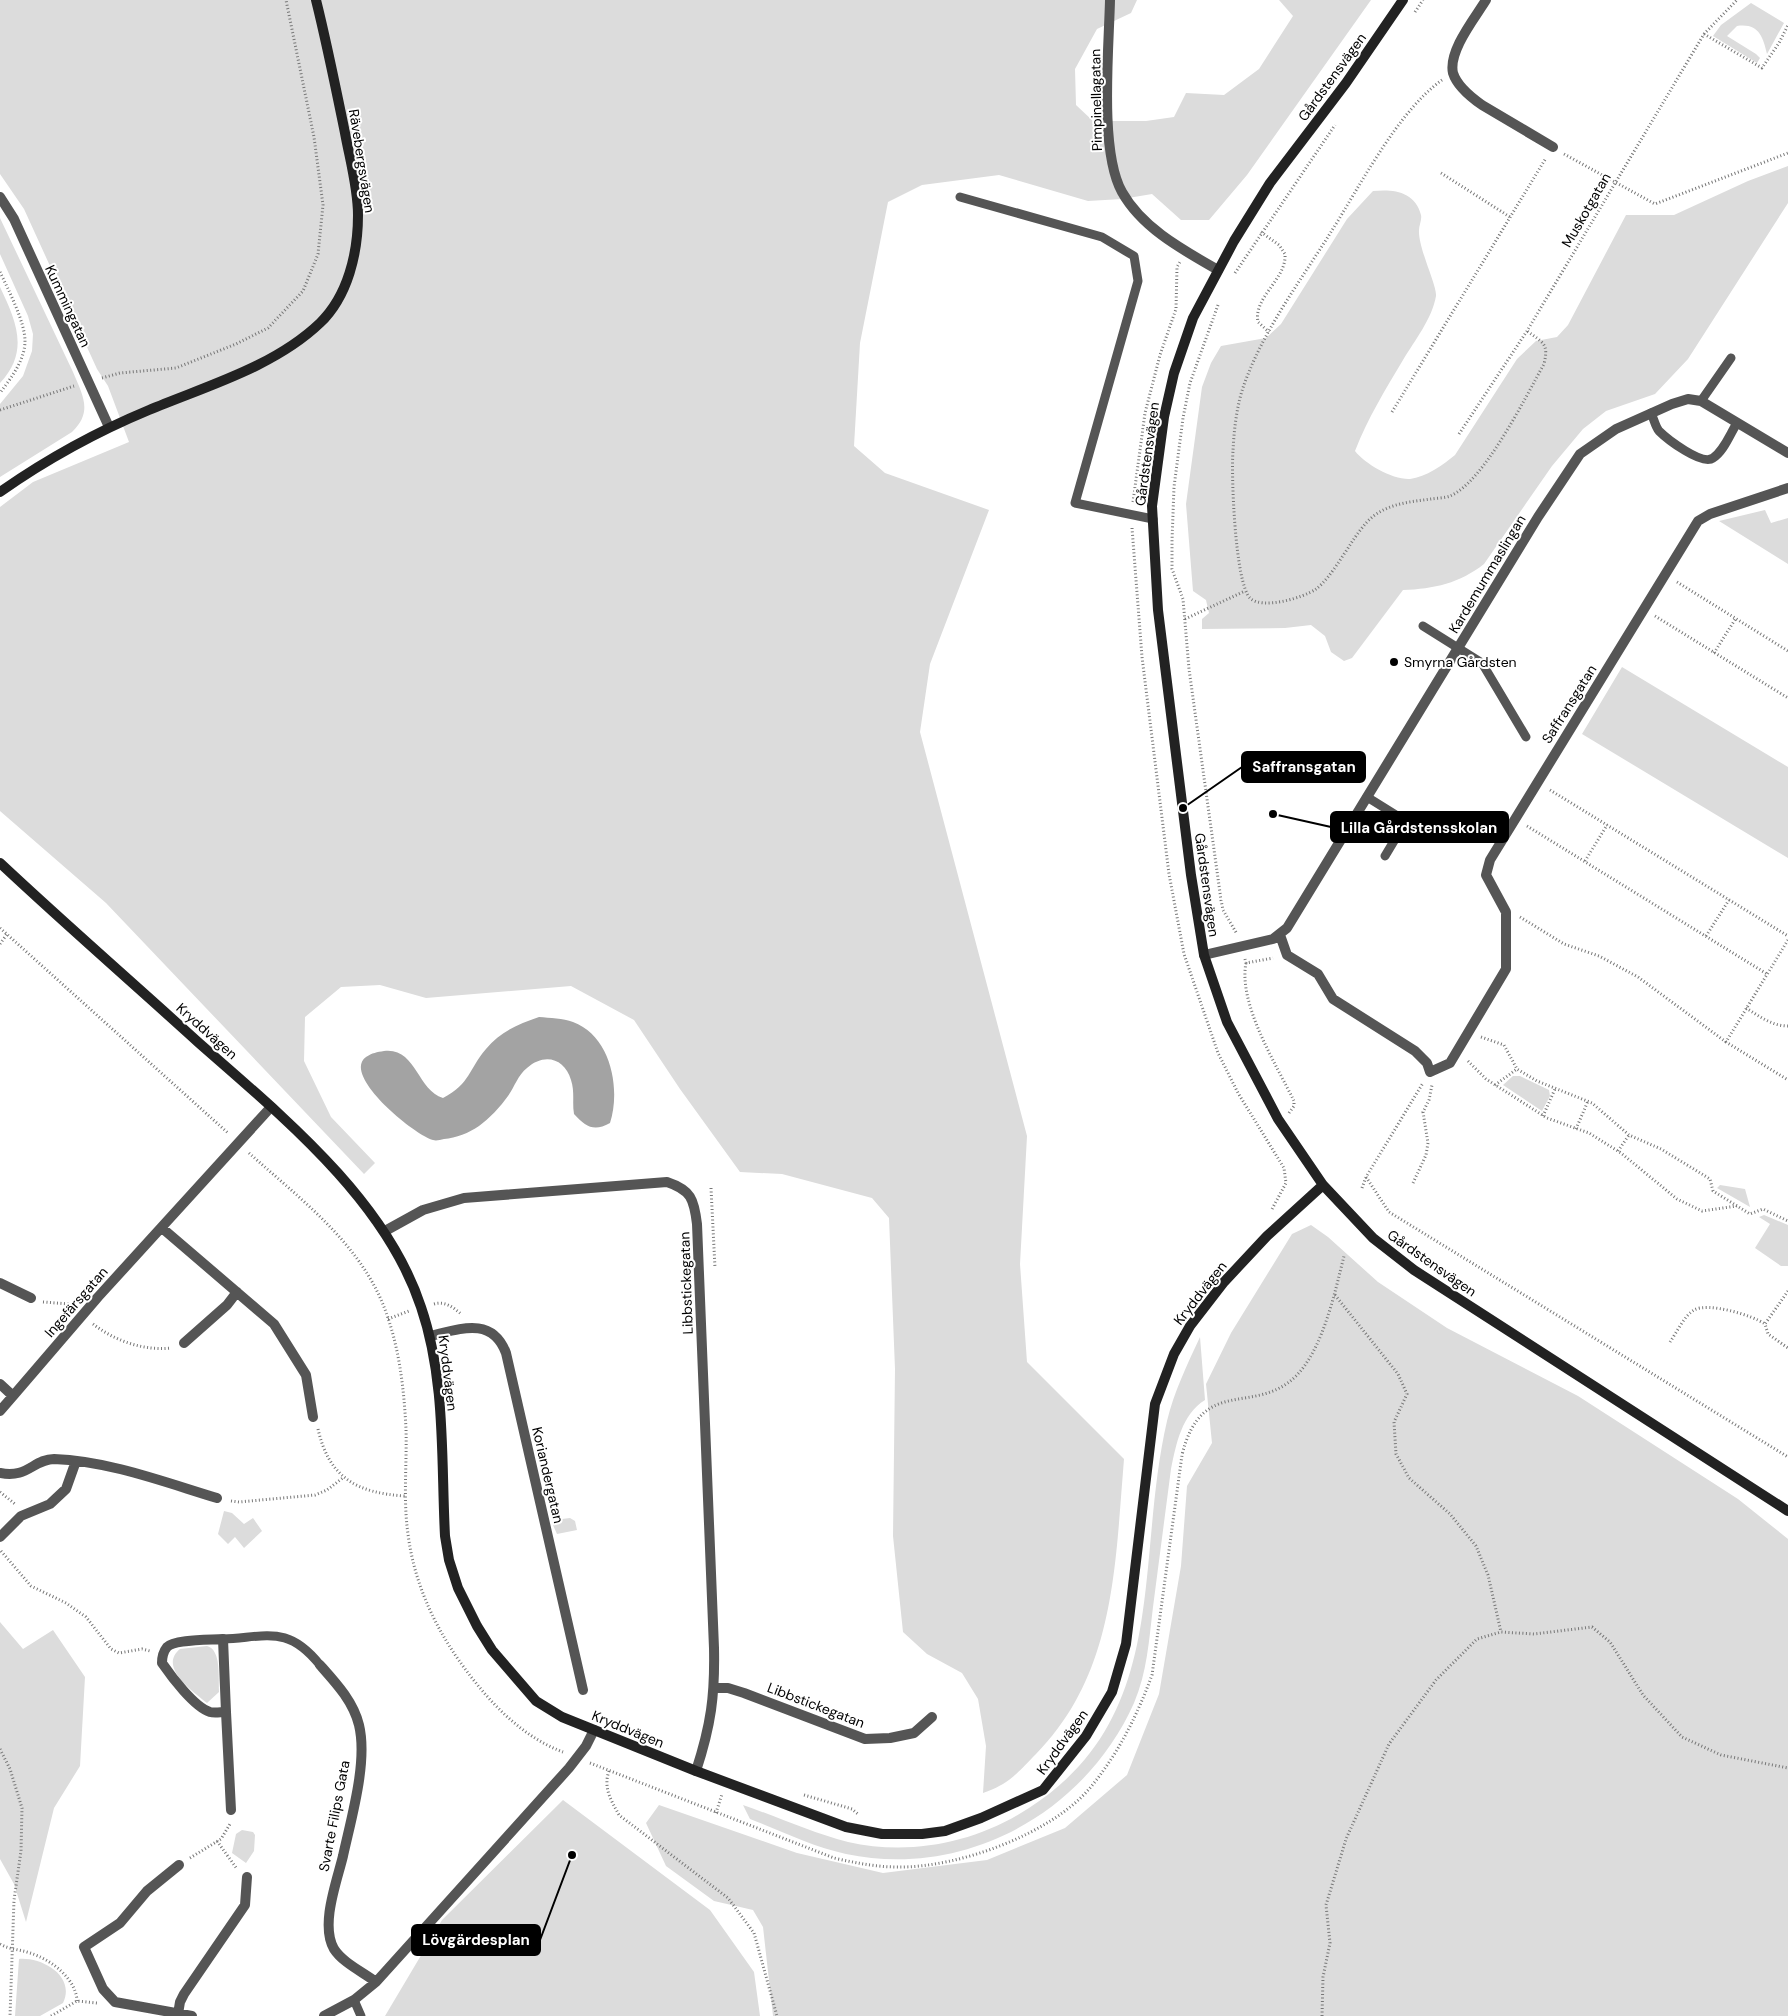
<svg xmlns="http://www.w3.org/2000/svg" width="1788" height="2016" viewBox="0 0 1788 2016" font-family="'DM Sans',sans-serif">
<style>
.green{fill:#dcdcdc}
.water{fill:#a3a3a3}
.lines{fill:none;stroke-linecap:round;stroke-linejoin:round}
.path{stroke:#777;stroke-width:3;stroke-dasharray:1 2.5;stroke-linecap:butt}
.lane{stroke:#555;stroke-width:9}
.street{stroke:#555;stroke-width:10}
.secondary{stroke:#222;stroke-width:10}
.poi-dot{fill:#000;stroke:#fff;stroke-width:2}
.labels{text-anchor:middle;dominant-baseline:central;stroke-width:4;stroke-linejoin:round;paint-order:stroke}
.street-label{font-size:14px;fill:#000;stroke:#fff}
.poi-label{font-size:14px;fill:#000;stroke:#fff;text-anchor:start}
.leader{fill:none;stroke:#000;stroke-width:2}
.callout-dot{fill:#000;stroke:#fff;stroke-width:2}
.callout{fill:#000;stroke:#000;stroke-width:2}
.callout-label{font-size:15px;text-anchor:middle;font-weight:bold;fill:#fff}
</style>
<rect width="100%" height="100%" fill="#fff"/>
<path class="green" d="M0,0H1137L1131,13L1097,29L1075,69L1076,105L1093,121H1146L1174,117L1186,93L1224,95L1259,69L1293,16L1279,0H1371L1247,175L1209,220H1181L1152,194L1122,199L1088,201L999,175L922,185L888,202L860,343L854,446L885,473L989,510L930,664L920,732L1027,1136L1020,1264L1027,1362L1124,1459C1115,1564 1116,1673 1036,1754C1016,1774 1011,1783 983,1793L986,1746L978,1699L962,1673L927,1654L903,1632L893,1536L895,1369L889,1218L872,1198L782,1174L740,1172L680,1089L634,1020L571,986L426,998L380,985L341,987L305,1017L304,1061L331,1117L375,1163L364,1174L106,903L0,811V507L33,482L129,442L108,386L97,369L24,209L0,174Z
M1751,3L1784,23L1767,54C1763,37 1759,23 1737,26L1727,36L1756,54L1760,58L1757,63L1713,36L1721,25Z
M1788,166V203L1688,359L1655,394L1606,411L1583,429L1552,466L1484,564C1460,583 1434,589 1403,590L1352,658L1344,661L1331,652L1325,636L1311,625L1285,628L1202,629V619L1209,613L1206,600L1193,591L1186,504L1202,387L1211,363L1221,346L1266,338L1281,324L1347,219L1373,191C1393,189 1415,191 1421,215C1422,220 1419,225 1419,230C1418,248 1437,285 1436,296C1432,319 1415,340 1403,360C1385,390 1368,418 1355,451C1365,464 1393,480 1410,479C1426,477 1443,465 1455,455L1517,359L1536,341L1557,337L1568,325L1626,215H1674L1748,181Z
M0,218L73,372C83,396 93,412 72,432L0,477V404L23,376L32,351L33,334L28,316L0,254Z
M0,287C16,321 30,351 0,383Z
M1765,510L1771,523L1788,518V564L1719,521Z
M1622,667L1788,767V858L1582,734Z
M1513,1076H1520L1549,1090L1550,1096L1542,1111L1503,1085Z
M1720,1185L1745,1189L1750,1207L1717,1188Z
M1764,1215L1788,1225V1266H1781L1755,1248L1770,1224L1759,1217Z
M1311,1225L1328,1237L1378,1282L1447,1328L1578,1396L1738,1499L1788,1539V2016H773L763,1927L753,1910L714,1901L666,1866L646,1823L659,1805L797,1853L883,1873L987,1860L1065,1828L1127,1775L1159,1694L1181,1566L1187,1486L1212,1443L1206,1384L1231,1333L1292,1234Z
M1200,1337L1205,1400C1182,1414 1176,1444 1171,1469C1165,1515 1159,1561 1153,1607C1149,1640 1147,1673 1134,1703C1085,1813 965,1879 846,1854C813,1847 781,1831 750,1819L743,1805C778,1817 812,1833 848,1842C910,1856 976,1843 1029,1808C1172,1716 1134,1564 1167,1421C1174,1392 1187,1365 1200,1337Z
M224,1511L232,1513L244,1524L253,1518L262,1531L244,1548L235,1537L228,1544L218,1534Z
M570,1518L575,1521L577,1530L557,1534L553,1525L554,1520Z
M0,1622L23,1649L53,1630L85,1677L80,1766L54,1808L26,1922L14,1884L0,1859Z
M207,1646C222,1650 218,1679 219,1692L207,1703C192,1691 158,1667 180,1649Z
M563,1800L710,1910L754,1972L760,2016H385L442,1920Z
M242,1830L253,1832L255,1835L254,1851L246,1863L232,1853L236,1834Z
M19,1959C42,1957 76,1976 63,2003L40,2016H15Z"/>
<path class="water" d="M539,1017C550,1018 563,1018 573,1022C611,1036 621,1089 610,1123C594,1132 586,1127 574,1114C572,1103 575,1092 571,1080C565,1059 545,1052 527,1068C518,1075 515,1086 508,1096C501,1106 489,1119 479,1126C469,1133 456,1138 444,1139C440,1140 436,1141 433,1140C414,1135 341,1075 366,1057C372,1053 377,1052 384,1051C416,1047 417,1090 443,1098C471,1083 468,1070 486,1049C500,1032 518,1024 539,1017Z"/>
<g class="lines">
<path class="path" d="M1415,12L1423,0
M1704,34L1762,68L1779,43L1788,25
M1442,80C1398,111 1360,186 1331,232C1301,280 1265,328 1245,382C1237,403 1234,429 1233,451C1231,474 1235,583 1250,598C1262,610 1303,598 1316,589C1333,577 1351,539 1367,522C1384,504 1408,502 1431,499C1437,498 1445,498 1450,496C1484,482 1525,398 1544,364C1549,343 1543,343 1527,331
M1564,154L1655,204L1788,153
M1441,173L1510,217
M1261,232L1279,245L1285,254C1287,279 1253,297 1258,322L1269,332
M0,272C8,289 25,322 25,341C25,360 11,378 0,393
M1235,273L1335,125
M1218,305L1190,383L1183,418L1174,487L1172,541V569L1183,599L1189,669L1221,900L1223,910L1237,934
M102,378L120,373L176,368L236,344L268,328L303,291L318,254L323,205L314,137L286,0
M0,410L74,386
M1392,412L1546,158
M1459,434L1527,331L1704,34L1737,0
M1133,502L1145,413L1160,355L1176,309L1177,267L1180,262
M1132,528L1142,657L1169,874L1184,954L1218,1053L1238,1093L1284,1168L1286,1183L1271,1211
M1677,582L1788,651
M1655,616L1788,698
M1185,619L1245,591
M1714,653L1736,618
M1550,790L1788,936
M1527,826L1767,974
M1585,861L1607,825
M1520,917L1564,944L1599,956L1638,977L1726,1042
M0,928L228,1133
M1706,936L1729,900
M1788,940L1726,1042L1788,1080
M0,944L7,934
M1245,959L1246,963L1273,958
M1246,963C1238,1004 1276,1064 1294,1101V1106L1289,1113
M1746,1008C1759,1016 1772,1026 1788,1026
M1481,1037L1504,1045L1517,1069L1537,1081L1592,1103L1629,1135L1661,1149L1710,1179L1713,1191L1750,1214L1763,1209L1788,1221
M1468,1061L1486,1079L1547,1118L1589,1133L1621,1153L1677,1199L1702,1211L1737,1206
M1495,1085L1517,1069
M1543,1116L1555,1089
M1576,1129L1588,1101
M1618,1151L1629,1135
M249,1153C299,1198 359,1242 384,1307C399,1345 404,1388 406,1429C407,1464 403,1499 408,1534C415,1590 441,1640 476,1683C499,1712 528,1739 563,1752
M1366,1177L1389,1212L1788,1457
M1413,1183L1426,1155L1428,1143L1423,1112L1429,1100L1432,1085
M711,1188L715,1268
M1362,1188L1366,1177L1423,1083
M1788,1291L1765,1324L1768,1334L1788,1348
M1335,1295L1398,1374L1407,1394L1394,1422L1396,1454L1409,1478L1450,1514L1476,1546L1488,1575L1501,1632
M43,1302L69,1304L73,1307
M434,1304C445,1301 453,1307 461,1314
M388,1319L409,1311
M93,1324C115,1341 144,1351 171,1348
M1670,1342C1677,1332 1684,1316 1694,1310C1708,1302 1752,1315 1765,1324
M318,1429C329,1478 357,1493 405,1496
M0,1492L15,1504
M231,1501L239,1502L315,1495L327,1490L344,1477
M1,1551L31,1586L66,1603L86,1617L111,1649L119,1653L142,1649L150,1651
M0,1749L10,1769L22,1808L21,1851L14,1900L10,2016
M590,1763L834,1858C856,1863 876,1867 898,1867C958,1868 1051,1834 1090,1788C1118,1754 1137,1716 1152,1675L1182,1455C1202,1374 1254,1417 1296,1376C1323,1349 1335,1292 1344,1256
M609,1771C603,1788 611,1800 619,1815L728,1898L754,1933L777,2016
M804,1795L852,1809L858,1814
M716,1813L722,1794
M217,1841L237,1869
M190,1858L221,1839L230,1824
M0,1944C10,1950 19,1949 30,1953C50,1959 76,1978 77,2001
M51,2016L77,2001L97,2003
M1322,2016L1323,1977L1330,1943L1326,1905L1346,1839L1389,1744L1436,1680L1477,1639L1501,1632L1534,1634L1592,1627L1610,1642L1643,1695L1682,1737L1721,1755L1788,1768"/>
<path class="lane" d="M960,197L1102,237L1134,256L1138,281L1075,503L1153,519
M1701,401L1731,358
M1651,413C1654,419 1655,426 1659,431C1667,439 1702,466 1713,458C1724,451 1730,434 1737,423
M1423,626L1482,663L1526,737
M1367,797L1428,835L1452,832
M1385,856L1406,821
M223,1639C268,1637 288,1625 320,1665
M354,2000L361,2016"/>
<path class="street" d="M1110,0C1109,48 1099,151 1122,192C1142,228 1183,250 1218,270
M1486,0C1475,18 1448,51 1453,73C1457,86 1472,98 1482,105L1553,147
M0,197L14,219L109,427
M1280,935L1287,955L1318,974L1333,999L1415,1051L1427,1063L1430,1072L1450,1063L1506,969V912L1486,875L1490,860L1698,521L1710,514L1788,488
M1204,955L1273,939L1287,928L1538,517L1580,454L1616,429L1672,404L1688,399L1701,401L1788,453
M162,1228L274,1324L306,1375L313,1417
M385,1231L423,1210L464,1198L667,1182C691,1190 694,1199 697,1224L714,1648C715,1696 711,1725 696,1771
M0,1283L31,1298
M430,1336C460,1329 492,1316 506,1353L583,1690
M184,1343L227,1305L237,1292
M0,1384L13,1396L98,1297L271,1107
M0,1411L13,1396
M0,1473C27,1479 34,1459 54,1459C109,1461 164,1482 217,1498
M0,1537L21,1516L50,1504L66,1489L76,1461
M320,1665C336,1683 353,1701 359,1725C368,1762 351,1819 343,1856C337,1881 320,1925 334,1949C343,1963 363,1972 376,1982
M715,1688H728L744,1693L865,1739L890,1738L914,1733L932,1717
M226,1712L223,1639C211,1640 174,1639 167,1647C163,1652 162,1657 162,1663C171,1676 194,1707 210,1712C214,1713 221,1712 226,1712L231,1810
M179,1865L147,1891L120,1923L84,1947L103,1989L115,2002L192,2016
M178,2014L180,2002L184,1994L245,1905L247,1877
M324,2016L354,2000L376,1982L569,1768L586,1746L594,1730"/>
<path class="secondary" d="M1403,0L1346,83L1270,183L1234,241L1193,318L1174,373L1164,417L1152,506L1158,610L1191,875L1204,955L1227,1022L1278,1119L1323,1185L1373,1238L1414,1270L1788,1511
M0,492C47,459 96,432 149,410C206,386 274,367 320,323C348,296 358,253 358,215C358,188 350,160 345,133C336,89 327,44 316,0
M0,863C65,924 133,983 199,1043C282,1116 386,1200 421,1307C446,1380 441,1460 445,1536L449,1560L458,1588L477,1626L492,1650L536,1701L562,1717L696,1771L846,1827L882,1834H922L945,1831L981,1818L1043,1790L1086,1736L1112,1692L1126,1644L1155,1404L1174,1354L1190,1326L1224,1282L1267,1236L1323,1185"/>
</g>
<circle class="poi-dot" cx="1394" cy="662" r="5"/>
<g class="labels">
<g class="street-label">
<text transform="translate(1332 77) rotate(-54)">Gårdstensvägen</text>
<text transform="translate(1096 100) rotate(-91)">Pimpinellagatan</text>
<text transform="translate(362 161) rotate(81)">Rävebergsvägen</text>
<text transform="translate(1586 210) rotate(-60)">Muskotgatan</text>
<text transform="translate(68 306) rotate(65)">Kummingatan</text>
<text transform="translate(1147 454) rotate(-82)">Gårdstensvägen</text>
<text transform="translate(1487 574) rotate(-59)">Kardemummaslingan</text>
<text transform="translate(1569 704) rotate(-58)">Saffransgatan</text>
<text transform="translate(1207 885) rotate(82)">Gårdstensvägen</text>
<text transform="translate(207 1031) rotate(42)">Kryddvägen</text>
<text transform="translate(1432 1263) rotate(35)">Gårdstensvägen</text>
<text transform="translate(686 1283) rotate(-92)">Libbstickegatan</text>
<text transform="translate(1200 1293) rotate(-52)">Kryddvägen</text>
<text transform="translate(76 1302) rotate(-49)">Ingefärsgatan</text>
<text transform="translate(448 1373) rotate(83)">Kryddvägen</text>
<text transform="translate(548 1475) rotate(77)">Koriandergatan</text>
<text transform="translate(816 1705) rotate(21)">Libbstickegatan</text>
<text transform="translate(628 1729) rotate(22)">Kryddvägen</text>
<text transform="translate(1062 1742) rotate(-54)">Kryddvägen</text>
<text transform="translate(334 1816) rotate(-79)">Svarte Filips Gata</text>
</g>
<g class="poi-label">
<text x="1404" y="662">Smyrna Gårdsten</text>
</g>
</g>
<path class="leader" d="M1183 808L1242 767M1273 814L1331 827M572 1855L540 1940"/>
<g class="callout-dot">
<circle cx="1183" cy="808" r="5"/>
<circle cx="1273" cy="814" r="5"/>
<circle cx="572" cy="1855" r="5"/>
</g>
<g class="callout">
<rect x="1242" y="752" width="123" height="30" rx="5"/>
<rect x="1331" y="812" width="177" height="30" rx="5"/>
<rect x="412" y="1925" width="128" height="30" rx="5"/>
</g>
<g class="callout-label">
<text x="1304" y="772">Saffransgatan</text>
<text x="1419" y="833">Lilla Gårdstensskolan</text>
<text x="476" y="1945">Lövgärdesplan</text>
</g>
</svg>
